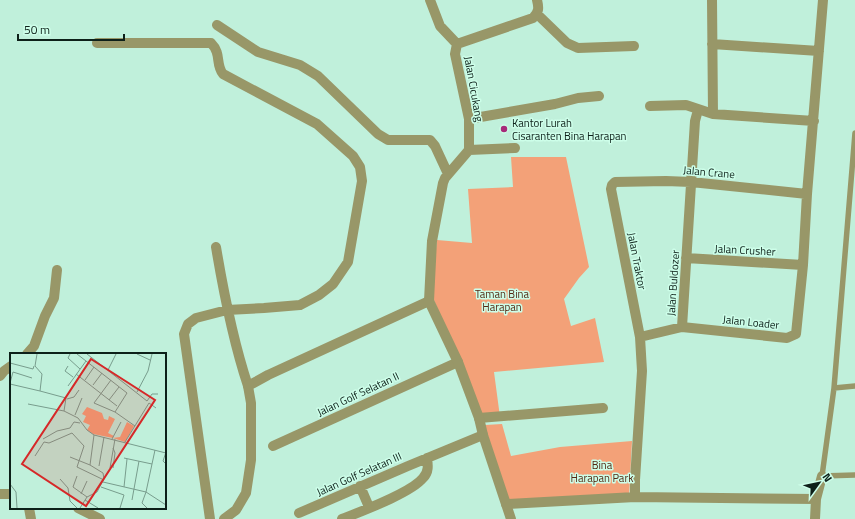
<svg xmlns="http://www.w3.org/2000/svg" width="855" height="519" viewBox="0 0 855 519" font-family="'Titillium Web',sans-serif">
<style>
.green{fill:#f3a178}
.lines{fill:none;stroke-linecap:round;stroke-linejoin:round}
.service{stroke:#989768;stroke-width:5.5}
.minor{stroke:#989768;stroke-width:10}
.tertiary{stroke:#989768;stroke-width:10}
.poi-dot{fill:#a72979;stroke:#cdfee9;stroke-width:1.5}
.labels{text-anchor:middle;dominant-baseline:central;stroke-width:3;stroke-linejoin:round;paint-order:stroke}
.street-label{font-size:11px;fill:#0d2019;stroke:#cdfee9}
.poi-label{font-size:11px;fill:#0d2019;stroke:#cdfee9;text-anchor:start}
.park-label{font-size:11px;fill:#532914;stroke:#cdfee9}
.inset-road{fill:none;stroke:#789d8d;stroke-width:1}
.view{fill:#d62828;fill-opacity:0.15;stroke:#d62828;stroke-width:2}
.inset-edge{fill:none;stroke:#0d2019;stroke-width:2}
</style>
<rect width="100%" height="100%" fill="#c0f0db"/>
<path class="green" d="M511,157H566L589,267L579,278L564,299L571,326L595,318L604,362L494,372L500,417L483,420L431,293L437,240L472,243L468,189L513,187Z
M502,424L511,456L560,447L632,441L629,498L506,501L485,425Z"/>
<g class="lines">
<path class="service" d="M855,133L834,388L822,476L855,475
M834,388L855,386"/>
<path class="minor" d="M430,0L440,26L457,44
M537,14L567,43L578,48L634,46
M217,25L258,52L300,65L318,76L378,134L388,140H430L435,146L448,174
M97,43H211C222,54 215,64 223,74L317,124L353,156L360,167L362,181L348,262L333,284L319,295L300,305L264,308L227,310L196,318L188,324L184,334L210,519
M712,44L819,51
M650,106L686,105L713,114L712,0
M713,114L814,121
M469,119L555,104L578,98L599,96
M469,150L515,148
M216,247C224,295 233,341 248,386
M686,258L803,265
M429,301L432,241L443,183L445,178L469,150V119L455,54L457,44L533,18C539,12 539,8 537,0
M682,327L695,121L698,110
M640,337L611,189L612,185L615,182L666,181L691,182L807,194
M27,354L34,346L45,316L54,298L57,270
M0,376L4,371L11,366
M479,418L603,408
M273,446L458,362
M360,486L369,507
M635,497V480L642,371L640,337L682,327L787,338L796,334L803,265L807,194L823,0
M816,499L822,476
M506,504L635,497L816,499L815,519
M29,508L31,519
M299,513L408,466L483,435
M342,519C362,511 411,493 423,478C429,472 428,465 427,458"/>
<path class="tertiary" d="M0,494H11
M78,508L100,519
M224,519L236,510L246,493L251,460V403L248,386L268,375L429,301L458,362L479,418L483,435L511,519"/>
</g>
<circle class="poi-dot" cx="504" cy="129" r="4"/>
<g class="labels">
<g class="street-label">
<text transform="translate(474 89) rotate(80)">Jalan Cicukang</text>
<text transform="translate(709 172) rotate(5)">Jalan Crane</text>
<text transform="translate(745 250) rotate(3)">Jalan Crusher</text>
<text transform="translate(637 261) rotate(79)">Jalan Traktor</text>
<text transform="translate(673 283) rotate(-86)">Jalan Buldozer</text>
<text transform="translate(751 322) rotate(6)">Jalan Loader</text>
<text transform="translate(358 394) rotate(-25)">Jalan Golf Selatan II</text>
<text transform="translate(359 474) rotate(-24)">Jalan Golf Selatan III</text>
</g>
<g class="poi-label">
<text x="512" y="123">Kantor Lurah<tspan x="512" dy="13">Cisaranten Bina Harapan</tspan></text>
</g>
<g class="park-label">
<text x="502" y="294">Taman Bina<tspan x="502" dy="13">Harapan</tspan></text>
<text x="602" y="465">Bina<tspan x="602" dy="13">Harapan Park</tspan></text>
</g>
</g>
<g transform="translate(10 353)">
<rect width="156" height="156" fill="#c0f0db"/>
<path d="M77,54L92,60L94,66L98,67L99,63L105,66L98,80L104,83L103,85L83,81L77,77L80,72L73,69L76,63L72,61ZM117,69L124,73L115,89L103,85L110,84Z" fill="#f3a178"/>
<path class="inset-road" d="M27,1L25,13L32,21L30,38L56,45L54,58L68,65L77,77L84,82L156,100M60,1L58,5L70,16M67,1L117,40L105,59L125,73M77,1L137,48L142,41H148M127,1L140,7M0,10L23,16L24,13M58,13L55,18L63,24M98,17L106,1M66,21L107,53M75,27L84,14M101,27L84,50L105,59M0,30L3,19L22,25M0,31L30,38M83,32L92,20M58,33L76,8M127,39L138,18L142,1M57,46L64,44L69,37M99,47L109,34M18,51L54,58M65,62L72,45M33,86L47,78L60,75L64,69L70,70M102,86L111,69M115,89L139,50L146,55M103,95L105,100L103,115M156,99L153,108L156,111M25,103L34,89L39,90L62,80L74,93L67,114L94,127M60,104L80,112M114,105L142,111M89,113L94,84M100,115L105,86M67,123L63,134L77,144M50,126L58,135L60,148L67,155M93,129L136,139L145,97M0,131L6,139L7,155M91,134L114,142L110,155M114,134L117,106M71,141L77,128M75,147L88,155M122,147L129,108M70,155L77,144L87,139L94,126L93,120L80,112L84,82M137,155L132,150L136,139L156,152"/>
<path class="view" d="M81,6L145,47L76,153L12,111Z"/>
<rect width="156" height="156" class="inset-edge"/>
</g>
<g transform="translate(819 483) rotate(57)" stroke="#cdfee9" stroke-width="3" paint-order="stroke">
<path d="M0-3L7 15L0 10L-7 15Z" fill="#0d2019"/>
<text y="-6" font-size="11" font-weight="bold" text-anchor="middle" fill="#0d2019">N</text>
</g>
<path d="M18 34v6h106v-6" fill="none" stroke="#0d2019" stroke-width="2"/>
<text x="24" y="34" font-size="12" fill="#0d2019" stroke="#cdfee9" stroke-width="3" paint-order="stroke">50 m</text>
</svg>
